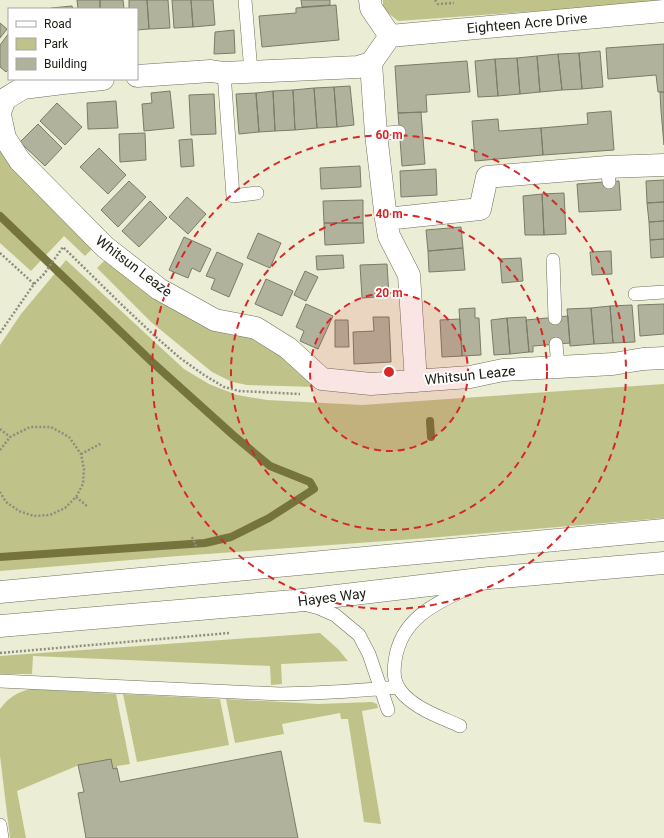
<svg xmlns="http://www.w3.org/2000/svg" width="664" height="838" viewBox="0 0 664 838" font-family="Roboto,sans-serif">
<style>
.green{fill:#c0c389}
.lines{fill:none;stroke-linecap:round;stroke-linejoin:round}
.stream{stroke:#74743c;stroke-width:8}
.building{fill:#b1b29b;stroke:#7a7c67}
.lane-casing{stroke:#6e6f5b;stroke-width:14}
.street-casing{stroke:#6e6f5b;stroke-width:23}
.secondary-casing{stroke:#6e6f5b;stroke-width:23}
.path{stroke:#8d8d7d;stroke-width:2.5;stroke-dasharray:2 2;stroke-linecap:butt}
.lane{stroke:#fff;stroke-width:13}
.street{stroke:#fff;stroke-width:22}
.secondary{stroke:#fff;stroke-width:22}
.ring{fill:none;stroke:#d62828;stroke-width:2;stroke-dasharray:7 5}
.labels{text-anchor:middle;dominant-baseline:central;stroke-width:3.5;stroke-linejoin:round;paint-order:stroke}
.street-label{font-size:14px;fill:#1d1d15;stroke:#fff}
.centre{fill:#d62828;stroke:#fff;stroke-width:2}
.ring-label{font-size:12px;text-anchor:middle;font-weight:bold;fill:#d62828;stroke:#fff;stroke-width:3.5;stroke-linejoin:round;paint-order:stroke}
</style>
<rect width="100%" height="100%" fill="#ecedd5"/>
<path class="green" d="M383,0H664V2L398,21L383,9Z
M0,145L93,248L85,256L64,236L31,271L0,243Z
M108,257L256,334L316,387L247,385L232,382L212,372L151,322L97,268Z
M66,260L184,369L209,384L237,395L267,400L362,405L664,384V518L428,538L178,556L0,571V345L21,314Z
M320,633L338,649L348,661L281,664L282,684L271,685L270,666L33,656L32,674H0V656Z
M31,689L116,694L130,764L117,766V768L113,769L79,765L17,791L26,838H10L0,756V709C9,697 17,692 31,689Z
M123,694L220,699L229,745L137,762Z
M226,699L318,704L372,702L377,704L378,708L362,711L381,824L364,822L348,719H341L340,713L282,724L284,734L235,743Z"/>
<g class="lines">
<path class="stream" d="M0,216L152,362L233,435L270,466L310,482L314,489L269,518L231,537L205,543L0,557
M430,421L431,437"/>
</g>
<path class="building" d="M77,0H100V9H78Z
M100,0H123L124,9H100Z
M129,0H147L149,29L137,30V9H129Z
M147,0H168L170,28L149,29Z
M172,0H191L193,27L174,28Z
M191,0H213L215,25L193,27Z
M301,0H330V5L302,7Z
M336,5L339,40L262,47L259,16L296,13V8Z
M72,6L73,9H51V8Z
M0,23L7,29L0,38Z
M234,30L235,53L214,54L215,32Z
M9,33V69L6,72L0,67V45Z
M664,44V92H658L656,75L608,79L606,48Z
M600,51L603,87L582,89L579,53Z
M579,53L582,89L562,90L558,54Z
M558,54L562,90L540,92L537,56Z
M537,56L540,92L520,94L517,58Z
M517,58L520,94L498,96L495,59Z
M495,59L498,96L478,97L475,61Z
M467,61L470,92L426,95L427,112L398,113L395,66Z
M350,86L354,125L337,127L334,87Z
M334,87L337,127L317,128L314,88Z
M314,88L317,128L295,130L293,90Z
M293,90L295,130L275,131L273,91Z
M170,91L174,128L144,131L142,104L152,103L151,93Z
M273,91L275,131L259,132L256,93Z
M660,92H664V145L661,111Z
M256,93L259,132L239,134L236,94Z
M214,94L216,134L191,135L189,95Z
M116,101L118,128L88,129L87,103Z
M57,103L82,127L65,145L40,121Z
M611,111L614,150L543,155L541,128L588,124L587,113Z
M421,112L425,164L402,166L398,113Z
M498,119L499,131L541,128L543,155L475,161L472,121Z
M38,124L62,148L45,166L20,142Z
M145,133L146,160L120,162L119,134Z
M192,139L194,166L181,167L179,140Z
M99,148L126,175L108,194L80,167Z
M360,166L361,187L321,189L320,168Z
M436,169L437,195L401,197L400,171Z
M664,180V202L647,203L646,181Z
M129,181L146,197L118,227L101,210Z
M619,181L621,210L579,212L577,184Z
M564,193L566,234L544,235L542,194Z
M542,194L544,235H525L523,196Z
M187,197L206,214L188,234L169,217Z
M363,200V223H324L323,201Z
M150,201L167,218L139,247L122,231Z
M664,202V221L649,222L647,203Z
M664,221V239L650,240L649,222Z
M324,223H363L364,243L325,245Z
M461,227L463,248L428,251L426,230Z
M258,233L281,243L270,268L247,258Z
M184,237L211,249L200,272L192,268L188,278L169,270Z
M664,239V257L651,258L650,240Z
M463,248L465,270L429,272L428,251Z
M611,251L612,274L592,275L590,252Z
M217,252L243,264L229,297L211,289L215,279L206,276Z
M343,255L344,268L317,270L316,256Z
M521,258L523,281L502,283L500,259Z
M387,264L389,296L362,298L360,265Z
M305,271L318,277L306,301L294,295Z
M266,279L293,291L282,316L255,304Z
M306,304L333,316L318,349L300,341L304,331L296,327Z
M664,304V334L640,336L638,305Z
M632,305L635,342L613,343L610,306Z
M610,306L613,343L594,344L591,308Z
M475,308V318H479L481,355L462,356L459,309Z
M591,308L594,344L570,346L567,309Z
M568,316L570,343L533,346V352H529L526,320Z
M373,317H389L391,362L354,364L353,332L374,331Z
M526,317L529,352L510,354L507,318Z
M507,318L510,354L494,355L491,320Z
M460,319L462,356L442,357L440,320Z
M335,320H348L349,347H335Z
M281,751L298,838H86L78,793L84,792L78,765L111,759L113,769L117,768L120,782Z"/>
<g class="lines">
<defs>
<path id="lane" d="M245,0L251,72
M224,73L233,196L257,193
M376,134L399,132
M607,167L609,182
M553,260L555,318
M635,294L664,292
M556,344L558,367
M304,604L319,608L335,615L359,635L369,654L388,710
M0,681L280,694C320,693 359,691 398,687
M460,726C440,717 419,710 404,695C394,684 393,675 395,661C401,616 439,602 475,585
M0,825L2,838"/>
<path id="street" d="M370,0L371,8L390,36L371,63
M390,36L664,11
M371,63L376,134L386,219L389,236L409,275L416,381
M137,76L211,71L224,73L358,67L371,63
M0,112L5,99L23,88L63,83L103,79
M0,115L5,138L20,161L105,247L159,289L215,320L256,328L288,348L322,379L371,384L470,377L503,370L613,364L643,359L664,358
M386,219L480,209L487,177L607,167L664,165"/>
<path id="secondary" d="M0,592L664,530
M0,626L294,601L489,578L664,563"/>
</defs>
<use href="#lane" class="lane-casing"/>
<use href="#street" class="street-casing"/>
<use href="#secondary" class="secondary-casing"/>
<path class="path" d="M435,0L438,4L454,3
M0,253L34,284
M0,333L34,284L44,274L63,247L122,305L157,338L180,358L204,375L224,387L239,391L300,394
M0,429L10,437
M0,450L10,437L30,427H51L69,437L81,454L84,469L83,484L76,497L65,508L50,515L34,516L19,511L6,502L0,492
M81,454L102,443
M76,497L87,506
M192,537L197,548
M0,653L229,633"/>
<use href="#lane" class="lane"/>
<use href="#street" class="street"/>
<use href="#secondary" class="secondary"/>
</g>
<circle cx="389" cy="372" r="79" fill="#d62828" fill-opacity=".12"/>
<g class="ring">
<circle cx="389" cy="372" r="79"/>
<circle cx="389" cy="372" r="158"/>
<circle cx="389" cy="372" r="237"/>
</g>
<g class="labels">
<g class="street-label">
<text transform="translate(527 23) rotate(-5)">Eighteen Acre Drive</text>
<text transform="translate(134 266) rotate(37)">Whitsun Leaze</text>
<text transform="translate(470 375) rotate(-6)">Whitsun Leaze</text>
<text transform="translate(332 597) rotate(-7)">Hayes Way</text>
</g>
</g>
<circle cx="389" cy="372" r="6" class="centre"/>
<g class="ring-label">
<text x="389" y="139">60 m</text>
<text x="389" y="218">40 m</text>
<text x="389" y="297">20 m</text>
</g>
<rect x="8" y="8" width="130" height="72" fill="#ffffff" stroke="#a5a5a1"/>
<rect x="16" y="21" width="20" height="6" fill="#ffffff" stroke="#a5a5a1"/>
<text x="44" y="28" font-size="12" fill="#1d1d15">Road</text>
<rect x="16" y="38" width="20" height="12" fill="#c0c389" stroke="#a5a5a1"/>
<text x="44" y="48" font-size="12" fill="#1d1d15">Park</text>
<rect x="16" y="58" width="20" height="12" fill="#b1b29b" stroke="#a5a5a1"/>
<text x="44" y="68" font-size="12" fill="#1d1d15">Building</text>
</svg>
